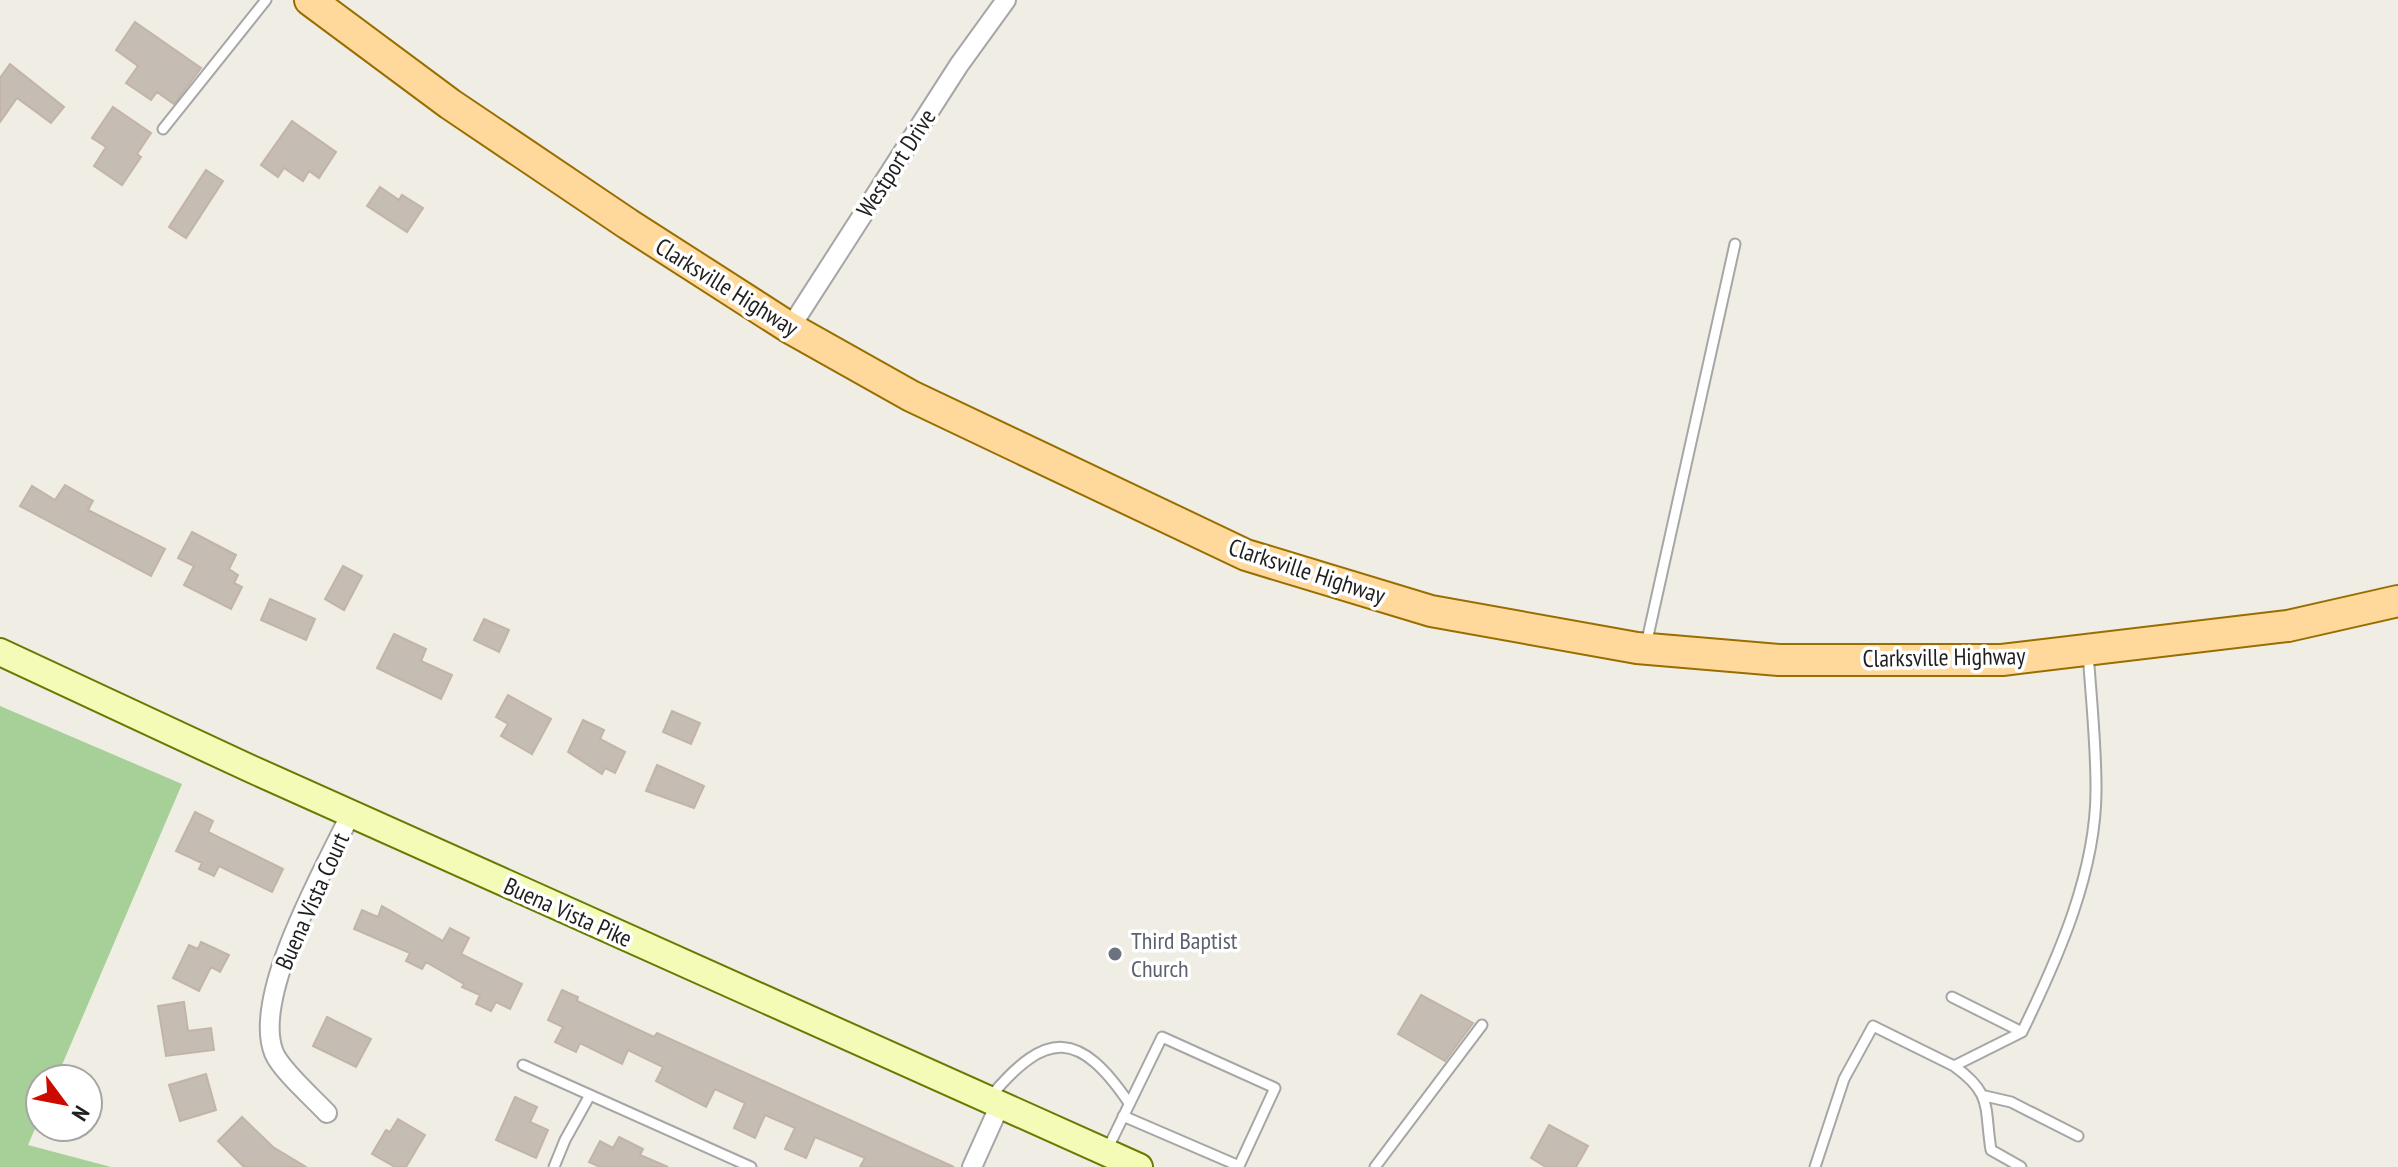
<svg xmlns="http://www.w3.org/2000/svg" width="2398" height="1167" viewBox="0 0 2398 1167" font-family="'PT Sans Narrow',sans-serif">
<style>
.forest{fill:#a6d098}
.building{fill:#c5bcb4;stroke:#c2b4a6;stroke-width:2}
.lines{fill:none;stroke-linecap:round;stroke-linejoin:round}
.lane-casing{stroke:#a6a6a6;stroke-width:13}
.street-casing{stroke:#a6a6a6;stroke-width:22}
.secondary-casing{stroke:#677a01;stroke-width:30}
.primary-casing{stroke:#996e00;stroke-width:34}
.lane{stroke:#fff;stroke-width:9}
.street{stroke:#fff;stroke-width:18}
.secondary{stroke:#f4fbb7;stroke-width:26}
.primary{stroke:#ffd99b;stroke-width:30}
.worship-dot{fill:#6b7280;stroke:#fff;stroke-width:3}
.labels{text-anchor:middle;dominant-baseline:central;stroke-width:7;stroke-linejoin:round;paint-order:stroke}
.street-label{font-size:24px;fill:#1f1f1f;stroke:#fff}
.worship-label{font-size:24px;fill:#5b616d;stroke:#fff;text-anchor:start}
</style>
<rect width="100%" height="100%" fill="#f0ede4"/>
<path class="forest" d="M0,706L182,784L56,1079H40V1117L28,1145L111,1167H0Z"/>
<path class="building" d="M135,22L201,68L174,104L157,92L151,100L126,83L138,66L116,50Z
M10,64L64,107L51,123L17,98L0,122V78Z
M113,107L151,133L137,154L141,157L122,185L94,166L106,147L92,138Z
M292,121L336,152L319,178L309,171L303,181L284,168L278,177L261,165Z
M206,170L223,181L186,238L169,227Z
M380,187L399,200L402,195L423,208L407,232L367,206Z
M65,485L93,501L88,510L165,549L151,576L20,506L32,486L55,500Z
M192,532L236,555L229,569L238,575L234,583L242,587L231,609L184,585L194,566L178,558Z
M343,566L362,576L344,610L325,599Z
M270,599L315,619L306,640L261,620Z
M484,619L509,630L499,652L474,640Z
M394,634L426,649L421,661L452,675L441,699L377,668Z
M508,695L551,719L532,754L501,736L508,724L496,717Z
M672,711L700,723L691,744L663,732Z
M583,720L604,730L600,739L625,752L615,773L605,768L602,774L568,752Z
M657,765L704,786L694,808L646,791Z
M195,812L213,821L208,832L283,869L272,892L219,866L214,876L199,869L202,863L176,851Z
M382,906L443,941L450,928L469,938L461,954L522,984L510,1009L496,1002L491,1011L476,1004L480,995L462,987L464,984L426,962L422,969L406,961L410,953L354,929L362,910L378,917Z
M201,942L229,955L220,972L211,967L199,991L173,978L189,945L198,949Z
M562,990L578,997L577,1001L654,1037L657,1033L954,1167H860L865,1158L815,1137L806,1158L785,1149L795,1128L765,1115L755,1138L734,1128L745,1103L715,1089L706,1107L656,1081L663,1067L628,1050L622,1064L580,1043L576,1052L555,1042L563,1027L548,1020Z
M1421,995L1473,1023L1445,1061L1398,1034Z
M184,1002L188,1031L211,1028L214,1050L166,1056L158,1006Z
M327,1017L371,1039L356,1067L313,1046Z
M206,1074L216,1110L180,1121L169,1085Z
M515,1097L537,1107L530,1122L548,1130L536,1158L496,1140Z
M242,1117L273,1147L306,1167H244L218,1141Z
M398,1119L425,1135L406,1167H395L372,1154L386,1130L390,1132Z
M1549,1125L1588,1146L1576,1167H1546L1531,1158Z
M619,1137L643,1149L640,1155L668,1167H600L589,1162L600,1141L613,1148Z"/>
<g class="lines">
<defs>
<path id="lane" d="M163,129L266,0
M1646,645L1735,244
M1952,997L2022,1032
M523,1065L751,1167
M1954,1066C1993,1094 1984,1106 1991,1150L2021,1167
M991,1096C1047,1029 1080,1031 1129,1103
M1985,1096L2011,1102L2078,1136
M1107,1150L1162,1037L1275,1088L1239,1166L1123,1116
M554,1167L565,1140L590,1095
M1375,1167L1482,1025
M1815,1167L1844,1079L1873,1026L1954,1066L2022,1032C2058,958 2097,871 2096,787C2096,742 2091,697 2088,652"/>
<path id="street" d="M790,328L959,65L1006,0
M327,1113C313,1098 281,1070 274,1053C251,996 326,867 351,813
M972,1167L999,1107"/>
<path id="secondary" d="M0,652L249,768L1139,1167"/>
<path id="primary" d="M310,0L450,104L628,224L790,328L911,396L1246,555L1431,611L1637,648L1779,660H2002L2288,626L2398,601"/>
</defs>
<use href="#lane" class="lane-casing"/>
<use href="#street" class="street-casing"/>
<use href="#secondary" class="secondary-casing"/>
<use href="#primary" class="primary-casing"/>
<use href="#lane" class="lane"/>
<use href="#street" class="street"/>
<use href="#secondary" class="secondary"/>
<use href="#primary" class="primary"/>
</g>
<circle class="worship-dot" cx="1115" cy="954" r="8"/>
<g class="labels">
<g class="street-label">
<text transform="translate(896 163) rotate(-57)">Westport Drive</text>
<text transform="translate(727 287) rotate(32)">Clarksville Highway</text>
<text transform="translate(1307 571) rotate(18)">Clarksville Highway</text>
<text transform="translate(1944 657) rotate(-1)">Clarksville Highway</text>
<text transform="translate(312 901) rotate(-66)">Buena Vista Court</text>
<text transform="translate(568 912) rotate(24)">Buena Vista Pike</text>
</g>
<g class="worship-label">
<text x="1131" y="940">Third Baptist<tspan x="1131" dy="28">Church</tspan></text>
</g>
</g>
<g transform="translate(64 1103) rotate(122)"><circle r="38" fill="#ffffff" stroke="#a5a5a5" stroke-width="2"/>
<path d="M0-6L14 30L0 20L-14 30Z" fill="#cd0a00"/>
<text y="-12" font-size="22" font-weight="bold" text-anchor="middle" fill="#1f1f1f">N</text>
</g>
</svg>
